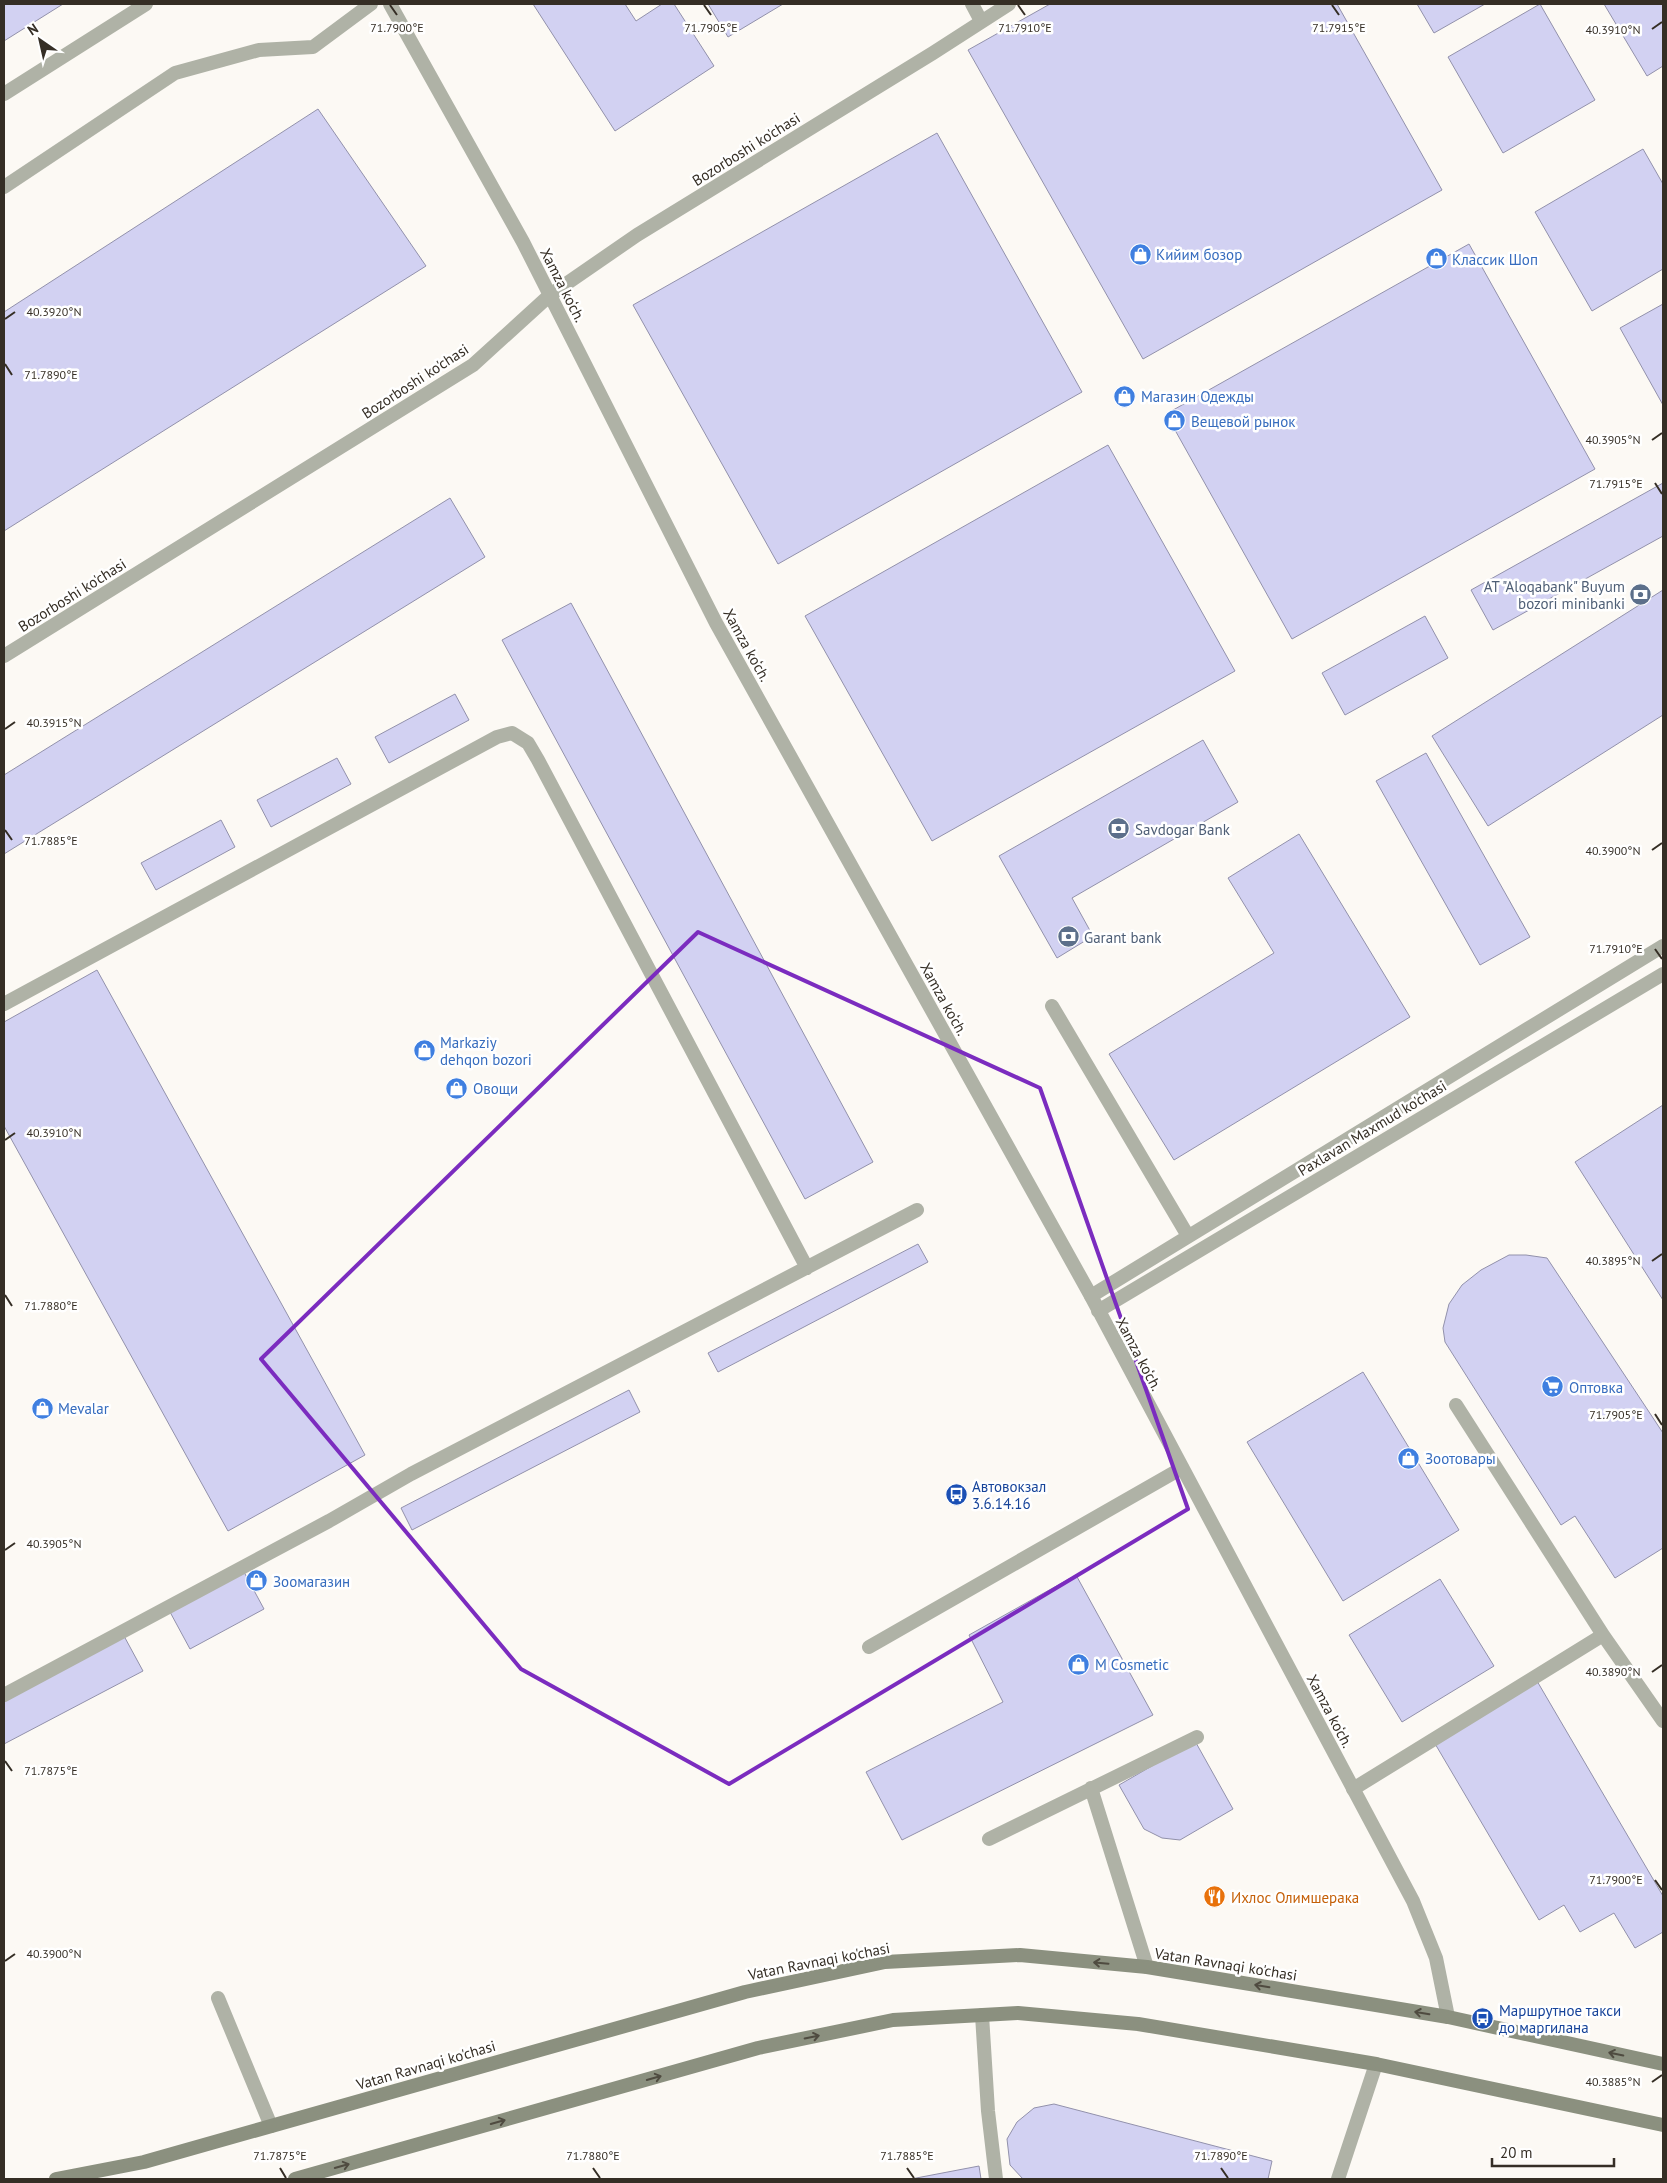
<svg xmlns="http://www.w3.org/2000/svg" width="1667" height="2183" viewBox="0 0 1667 2183" font-family="'PT Sans',sans-serif">
<style>
.building{fill:#d2d1f2;stroke:#9291ab}
.lines{fill:none;stroke-linecap:round;stroke-linejoin:round}
.service{stroke:#afb2a6;stroke-width:14}
.minor{stroke:#afb2a6;stroke-width:14}
.secondary{stroke:#8b907f;stroke-width:14}
.oneway{stroke:#4f4b40}
.marked{fill:none;stroke:#7b2cbf;stroke-width:4;stroke-linejoin:round}
.ticks{fill:none;stroke:#352e25;stroke-width:2}
.labels{text-anchor:middle;dominant-baseline:central;stroke-width:5;stroke-linejoin:round;paint-order:stroke}
.street-label{font-size:15px;fill:#352e25;stroke:#fff}
.shop-label{font-size:15px;fill:#366cbe;stroke:#fff;text-anchor:start}
.service-label{font-size:15px;fill:#4e5e75;stroke:#fff;text-anchor:start}
.transit-label{font-size:15px;fill:#164399;stroke:#fff;text-anchor:start}
.food-label{font-size:15px;fill:#c56008;stroke:#fff;text-anchor:start}
.ticks-label{font-size:12px;text-anchor:middle;fill:#352e25;stroke:#fff;stroke-width:5;stroke-linejoin:round;paint-order:stroke}
</style>
<rect width="100%" height="100%" fill="#fcf9f4"/>
<path class="building" d="M4,4H63L4,41Z
M533,4H625L636,21L662,4H674L714,66L615,131Z
M708,4H783L728,37Z
M1050,4H1337L1442,190L1143,359L968,50Z
M1417,4H1485L1434,33Z
M1540,4L1595,100L1503,153L1448,57Z
M1604,4H1663V66L1647,76Z
M318,109L426,266L4,531V312Z
M937,133L1082,392L778,564L633,305Z
M1643,149L1663,184V269L1592,311L1535,212Z
M1469,244L1595,469L1292,639L1166,414Z
M1663,304V405L1620,328Z
M1108,445L1235,671L932,841L805,616Z
M1663,483V536L1493,630L1471,590Z
M450,498L485,557L4,854V775Z
M1663,590V715L1488,826L1432,736Z
M571,603L873,1162L805,1199L502,640Z
M1425,616L1448,658L1345,715L1322,673Z
M455,694L469,720L389,763L375,737Z
M1203,740L1238,802L1072,898L1093,936L1057,958L999,856Z
M1426,753L1530,937L1480,965L1376,781Z
M337,758L351,784L271,827L257,800Z
M221,820L235,847L156,890L141,863Z
M1299,834L1410,1017L1174,1160L1109,1054L1274,953L1228,878Z
M97,970L365,1455L228,1531L4,1126V1022Z
M1663,1105V1300L1575,1162Z
M918,1244L928,1262L718,1372L708,1353Z
M1509,1255H1526L1547,1258L1663,1433V1548L1615,1578L1575,1516L1561,1525L1445,1342L1443,1328L1449,1304L1462,1285L1481,1270Z
M1363,1372L1459,1530L1343,1601L1247,1442Z
M629,1390L640,1412L412,1530L401,1508Z
M244,1572L264,1609L190,1649L170,1612Z
M1076,1575L1153,1715L902,1840L866,1772L1003,1702L969,1635Z
M1440,1579L1494,1666L1402,1722L1349,1635Z
M124,1636L143,1671L4,1744V1700Z
M1537,1681L1663,1896V1932L1635,1948L1614,1913L1580,1932L1564,1905L1539,1920L1434,1742Z
M1195,1741L1233,1809L1180,1840L1162,1838L1144,1829L1119,1785Z
M1054,2104L1272,2161L1268,2179H1023L1010,2165L1007,2139L1017,2122L1034,2108Z
M979,2166L981,2179H911Z"/>
<g class="lines">
<path class="service" d="M972,4L981,21
M4,94L146,4
M4,187L175,73L259,50L313,47L371,4
M4,1004L497,737L512,733L528,743L538,760L807,1268
M1052,1006L1188,1236
M1091,1296L1663,946
M1456,1405L1603,1635
M869,1647L1182,1468
M4,1695L329,1521L411,1474L917,1210
M1091,1788L1147,1967
M1353,1789L1603,1635L1663,1721
M989,1839L1197,1737
M218,1998L271,2126
M982,2015L988,2111L996,2179
M1338,2179L1376,2064"/>
<path class="minor" d="M390,4L523,242L716,623L1091,1296L1413,1901L1436,1958L1448,2017
M4,656L473,365L550,295L637,235L933,53L1009,4
M1098,1311L1663,974"/>
<path class="secondary" d="M56,2179L144,2162L745,1992L885,1962L1020,1955L1147,1967L1448,2017L1663,2064
M295,2179L758,2048L893,2020L1018,2013L1138,2024L1376,2064L1663,2125"/>
</g>
<defs><path id="oneway-shaft" d="M-6 0H5M1.5-3L5.5 0L1.5 3" fill="none" stroke-width="1.6" stroke-linecap="round" stroke-linejoin="round" transform="scale(1.25)"/></defs>
<g class="oneway">
<use href="#oneway-shaft" transform="translate(1101 1963) rotate(-175)"/>
<use href="#oneway-shaft" transform="translate(1262 1986) rotate(-171)"/>
<use href="#oneway-shaft" transform="translate(1422 2013) rotate(-171)"/>
<use href="#oneway-shaft" transform="translate(812 2037) rotate(-12)"/>
<use href="#oneway-shaft" transform="translate(1616 2054) rotate(-168)"/>
<use href="#oneway-shaft" transform="translate(654 2078) rotate(-16)"/>
<use href="#oneway-shaft" transform="translate(498 2122) rotate(-16)"/>
<use href="#oneway-shaft" transform="translate(342 2166) rotate(-16)"/>
</g>
<path class="marked" d="M698,932L1040,1088L1188,1509L729,1784L521,1669L261,1359Z"/>
<path class="ticks" d="M390,5L397,15M704,5L711,15M1018,5L1025,15M1332,5L1339,15M1652,29L1662,22M5,319L15,312M5,364L12,375M1652,440L1662,433M1655,483L1662,494M5,729L15,722M5,830L12,840M1652,850L1662,843M1655,949L1662,959M5,1140L15,1133M1652,1261L1662,1254M5,1295L12,1306M1655,1414L1662,1425M5,1550L15,1543M1652,1672L1662,1665M5,1761L12,1771M1655,1880L1662,1890M5,1961L15,1954M1652,2082L1662,2075M280,2168L286,2178M593,2168L600,2178M907,2168L914,2178M1221,2168L1228,2178"/>
<defs>
<symbol id="shop-disc" viewBox="-11 -11 22 22"><circle r="9.5" fill="#3f7fe0" stroke="#fff"/><path d="M-5-2.5h2.3a2.7 3.5 0 0 1 5.4 0H5L5.5 6h-11ZM-1.5-2.5h3a1.5 2.3 0 0 0-3 0Z" fill="#fff"/></symbol>
<symbol id="bank-disc" viewBox="-11 -11 22 22"><circle r="9.5" fill="#5c6f8a" stroke="#fff"/><path d="M-6-4H6V4H-6ZM0-2.3a2.3 2.3 0 1 0 0 4.6a2.3 2.3 0 1 0 0-4.6Z" fill="#fff"/></symbol>
<symbol id="supermarket-disc" viewBox="-11 -11 22 22"><circle r="9.5" fill="#3f7fe0" stroke="#fff"/><path d="M-6-5.5h2.5l.6 2H6L4.5 2H-2.5L-4.4-4H-6ZM-1.5 3.2a1.3 1.3 0 1 0 .1 0ZM3 3.2a1.3 1.3 0 1 0 .1 0Z" fill="#fff"/></symbol>
<symbol id="bus-disc" viewBox="-11 -11 22 22"><circle r="9.5" fill="#1a4fb4" stroke="#fff"/><path d="M-5-6H5V4H4V6H2V4H-2V6H-4V4H-5ZM-3.5-4V0h7V-4ZM-3.5 1.2v1.5H-2V1.2ZM2 1.2v1.5H3.5V1.2Z" fill="#fff"/></symbol>
<symbol id="restaurant-disc" viewBox="-11 -11 22 22"><circle r="9.5" fill="#e8710a" stroke="#fff"/><path d="M-5-6h1v4h1v-4h1v4h1v-4h1v5L-1.5 .5V6h-2V.5L-5-1ZM5-6V6H3V1.5H1.5Q1.5-4 5-6Z" fill="#fff"/></symbol>
</defs>
<g fill-rule="evenodd">
<use href="#shop-disc" x="1128" y="242" width="25" height="25"/>
<use href="#shop-disc" x="1424" y="246" width="25" height="25"/>
<use href="#shop-disc" x="1112" y="384" width="25" height="25"/>
<use href="#shop-disc" x="1162" y="408" width="25" height="25"/>
<use href="#bank-disc" x="1628" y="582" width="25" height="25"/>
<use href="#bank-disc" x="1106" y="816" width="25" height="25"/>
<use href="#bank-disc" x="1056" y="924" width="25" height="25"/>
<use href="#shop-disc" x="412" y="1038" width="25" height="25"/>
<use href="#shop-disc" x="444" y="1076" width="25" height="25"/>
<use href="#supermarket-disc" x="1540" y="1374" width="25" height="25"/>
<use href="#shop-disc" x="30" y="1396" width="25" height="25"/>
<use href="#shop-disc" x="1396" y="1446" width="25" height="25"/>
<use href="#bus-disc" x="944" y="1482" width="25" height="25"/>
<use href="#shop-disc" x="244" y="1568" width="25" height="25"/>
<use href="#shop-disc" x="1066" y="1652" width="25" height="25"/>
<use href="#restaurant-disc" x="1202" y="1884" width="25" height="25"/>
<use href="#bus-disc" x="1470" y="2006" width="25" height="25"/>
</g>
<g class="labels">
<g class="street-label">
<text transform="translate(746 149) rotate(-32)">Bozorboshi ko'chasi</text>
<text transform="translate(563 285) rotate(63)">Xamza ko‘ch.</text>
<text transform="translate(415 381) rotate(-33)">Bozorboshi ko'chasi</text>
<text transform="translate(72 595) rotate(-32)">Bozorboshi ko'chasi</text>
<text transform="translate(747 645) rotate(61)">Xamza ko‘ch.</text>
<text transform="translate(944 999) rotate(61)">Xamza ko‘ch.</text>
<text transform="translate(1372 1128) rotate(-31)">Paxlavan Maxmud ko'chasi</text>
<text transform="translate(1139 1354) rotate(62)">Xamza ko‘ch.</text>
<text transform="translate(1330 1711) rotate(62)">Xamza ko‘ch.</text>
<text transform="translate(819 1961) rotate(-11)">Vatan Ravnaqi ko'chasi</text>
<text transform="translate(1226 1964) rotate(9)">Vatan Ravnaqi ko'chasi</text>
<text transform="translate(426 2065) rotate(-16)">Vatan Ravnaqi ko'chasi</text>
</g>
<g class="shop-label">
<text x="1156" y="254">Кийим бозор</text>
<text x="1452" y="259">Классик Шоп</text>
<text x="1141" y="396">Магазин Одежды</text>
<text x="1191" y="421">Вещевой рынок</text>
<text x="440" y="1042">Markaziy<tspan x="440" dy="17">dehqon bozori</tspan></text>
<text x="473" y="1088">Овощи</text>
<text x="1569" y="1387">Оптовка</text>
<text x="58" y="1408">Mevalar</text>
<text x="1425" y="1458">Зоотовары</text>
<text x="273" y="1581">Зоомагазин</text>
<text x="1095" y="1664">M Cosmetic</text>
</g>
<g class="service-label">
<text x="1625" y="586" text-anchor="end">AT "Aloqabank" Buyum<tspan x="1625" dy="17">bozori minibanki</tspan></text>
<text x="1135" y="829">Savdogar Bank</text>
<text x="1084" y="937">Garant bank</text>
</g>
<g class="transit-label">
<text x="972" y="1486">Автовокзал<tspan x="972" dy="17">3.6.14.16</tspan></text>
<text x="1499" y="2010">Маршрутное такси<tspan x="1499" dy="17">до маргилана</tspan></text>
</g>
<g class="food-label">
<text x="1231" y="1897">Ихлос Олимшерака</text>
</g>
</g>
<g class="ticks-label">
<text x="397" y="32">71.7900°E</text>
<text x="711" y="32">71.7905°E</text>
<text x="1025" y="32">71.7910°E</text>
<text x="1339" y="32">71.7915°E</text>
<text x="1613" y="34">40.3910°N</text>
<text x="54" y="316">40.3920°N</text>
<text x="51" y="379">71.7890°E</text>
<text x="1613" y="444">40.3905°N</text>
<text x="1616" y="488">71.7915°E</text>
<text x="54" y="727">40.3915°N</text>
<text x="51" y="845">71.7885°E</text>
<text x="1613" y="855">40.3900°N</text>
<text x="1616" y="953">71.7910°E</text>
<text x="54" y="1137">40.3910°N</text>
<text x="1613" y="1265">40.3895°N</text>
<text x="51" y="1310">71.7880°E</text>
<text x="1616" y="1419">71.7905°E</text>
<text x="54" y="1548">40.3905°N</text>
<text x="1613" y="1676">40.3890°N</text>
<text x="51" y="1775">71.7875°E</text>
<text x="1616" y="1884">71.7900°E</text>
<text x="54" y="1958">40.3900°N</text>
<text x="1613" y="2086">40.3885°N</text>
<text x="280" y="2160">71.7875°E</text>
<text x="593" y="2160">71.7880°E</text>
<text x="907" y="2160">71.7885°E</text>
<text x="1221" y="2160">71.7890°E</text>
</g>
<rect width="1667" height="2183" fill="none" stroke="#352e25" stroke-width="10"/>
<g transform="translate(40 40) rotate(326)" stroke="#ffffff" stroke-width="4" paint-order="stroke">
<path d="M0-4L9 19L0 12L-9 19Z" fill="#352e25"/>
<text y="-8" font-size="14" font-weight="bold" text-anchor="middle" fill="#352e25">N</text>
</g>
<path d="M1492 2158v8h122v-8" fill="none" stroke="#352e25" stroke-width="2.5"/>
<text x="1500" y="2158" font-size="15" fill="#352e25" stroke="#ffffff" stroke-width="4" paint-order="stroke">20 m</text>
</svg>
